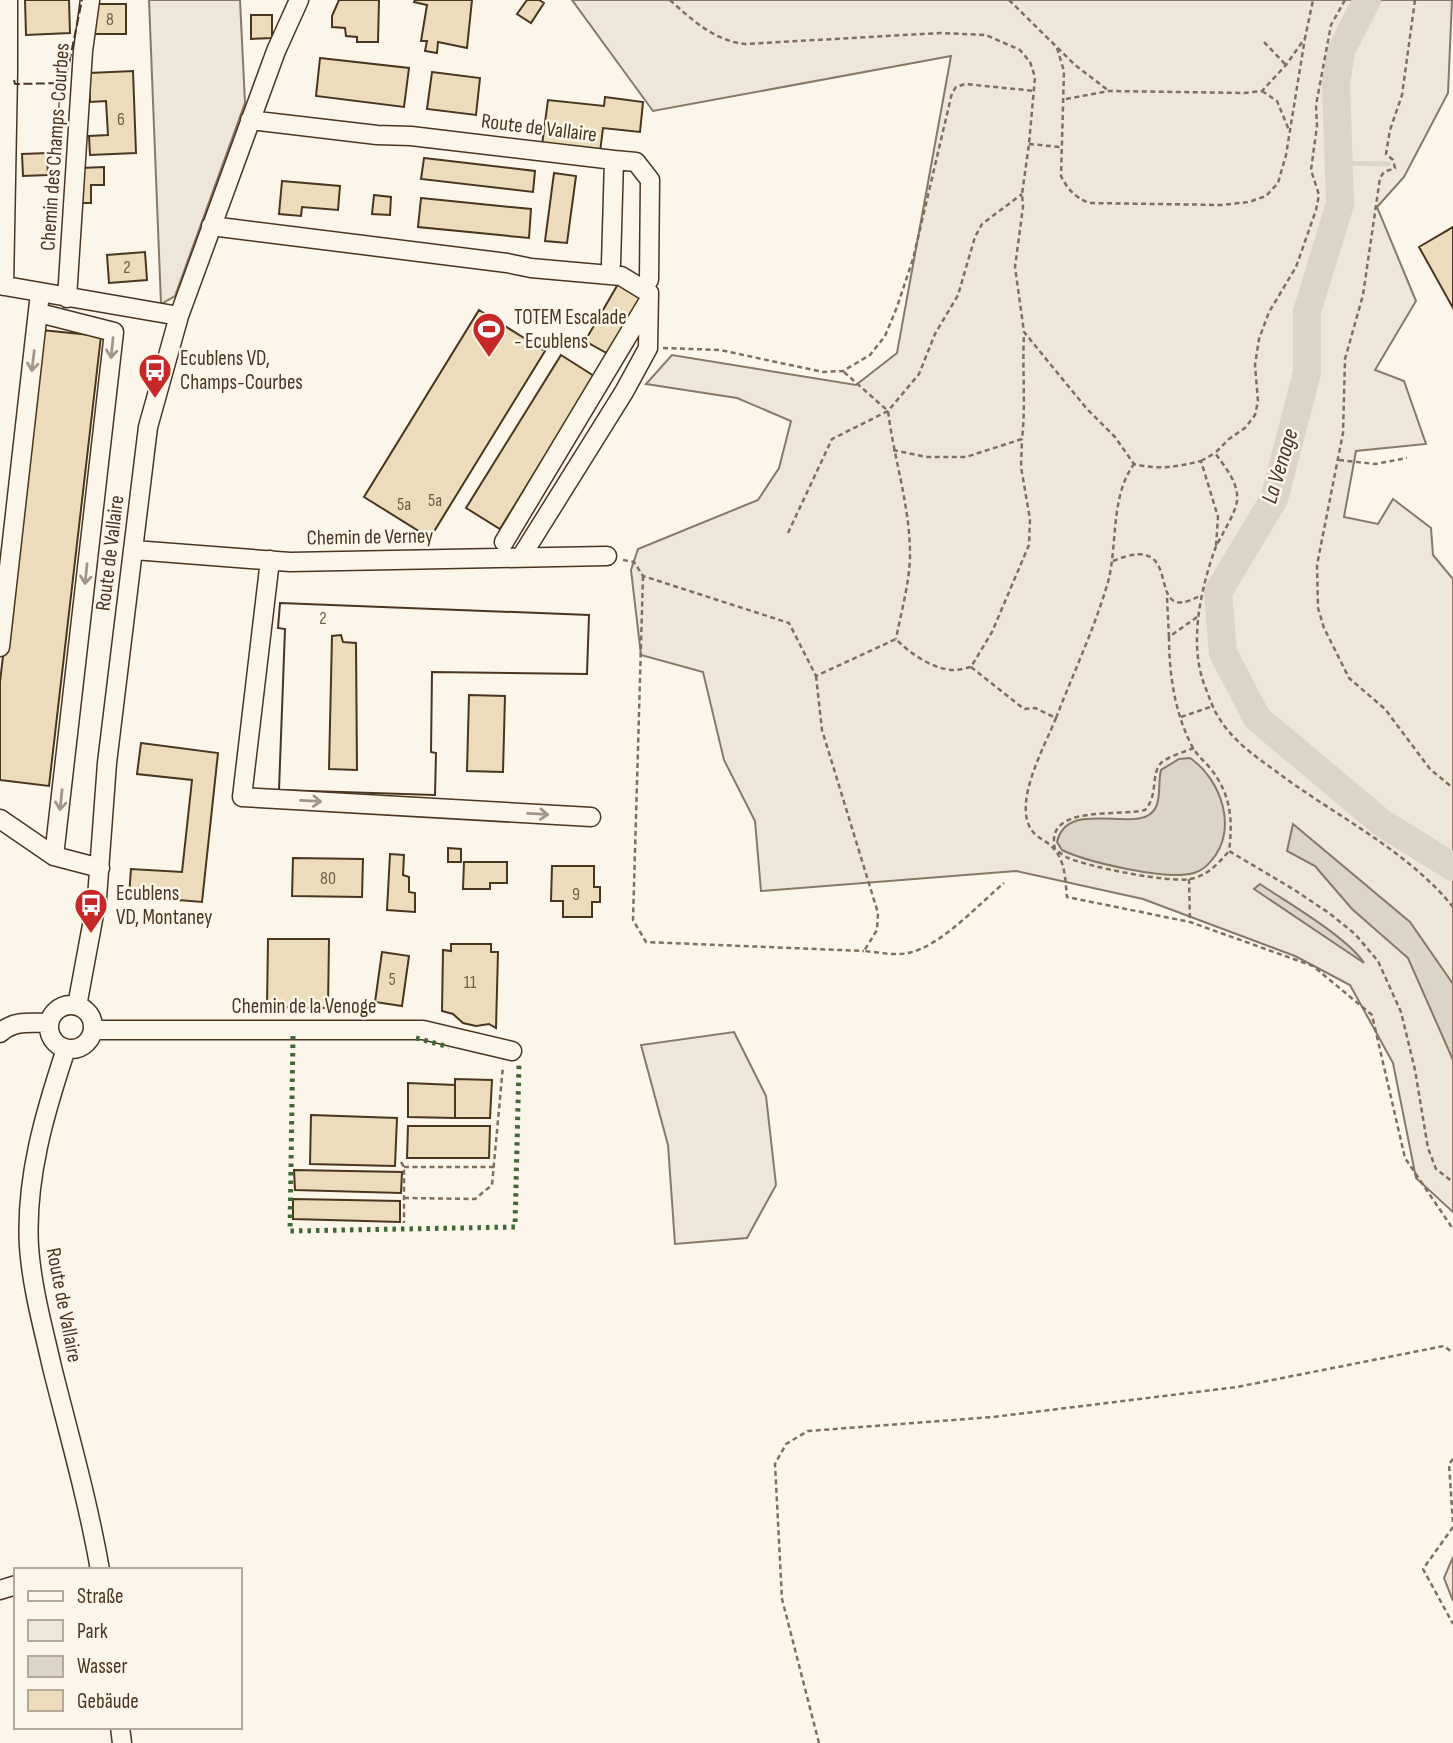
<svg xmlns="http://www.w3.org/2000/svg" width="1453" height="1743" viewBox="0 0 1453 1743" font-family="'Sofia Sans Condensed',sans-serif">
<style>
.green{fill:#ede6d9;stroke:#887966;stroke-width:2}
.water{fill:#dcd4c6;stroke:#887966;stroke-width:2}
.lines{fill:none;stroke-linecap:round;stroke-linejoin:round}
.stream{stroke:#dcd4c6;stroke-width:4.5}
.river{stroke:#dcd4c6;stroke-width:28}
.building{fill:#ecdcbc;stroke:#4a3520;stroke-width:2;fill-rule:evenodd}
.minor-casing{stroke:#4a3520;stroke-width:21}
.path{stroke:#7f6f5c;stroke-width:2.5;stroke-dasharray:5 3.5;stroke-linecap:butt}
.minor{stroke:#fbf6e9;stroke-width:18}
.hedge{stroke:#436837;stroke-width:5;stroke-dasharray:3.5 5;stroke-linecap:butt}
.fence{stroke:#4a3520;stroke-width:2;stroke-dasharray:9 3.5;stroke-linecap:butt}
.oneway{stroke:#a29684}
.labels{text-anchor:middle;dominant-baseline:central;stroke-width:5;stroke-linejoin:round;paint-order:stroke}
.number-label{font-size:18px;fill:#725f47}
.street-label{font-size:21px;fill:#4a3520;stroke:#fbf6e9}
.poi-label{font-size:21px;fill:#4a3520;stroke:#fbf6e9;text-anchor:start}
.water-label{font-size:23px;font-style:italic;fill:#4a3520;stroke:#fbf6e9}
</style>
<rect width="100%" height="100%" fill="#fbf6e9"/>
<path class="green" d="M149,0H240L245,103L175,296L161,304Z
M572,0H1452L1448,93L1404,177L1377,207L1416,301L1375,370L1404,381L1426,444L1356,451L1344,517L1378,524L1393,499L1431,528L1433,555L1453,579V1212L1416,1178L1393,1063L1350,985L1295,956L1143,899L1016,871L761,891L755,821L724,760L703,672L641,655L631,570L638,549L758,500L779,468L791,421L737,398L646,384L672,355L856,385L897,353L951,56L653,111Z
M734,1032L766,1096L776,1185L747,1238L675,1244L668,1145L641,1045Z
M1453,1557V1601L1444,1578Z"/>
<path class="water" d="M1190,758C1221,779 1239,830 1211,861C1207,866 1201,871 1194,873C1167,881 1087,862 1062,850L1057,842C1068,795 1142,838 1156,807C1161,797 1158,781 1161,770L1179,759Z
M1293,824L1410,922L1453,984V1060L1408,958L1352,909L1315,866L1287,851Z
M1260,884C1288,903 1347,937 1364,963L1254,889Z"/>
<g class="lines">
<path class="stream" d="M1337,163L1388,164"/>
<path class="river" d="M1367,0L1341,51L1336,84L1340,204L1307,312V373L1274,499L1218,592L1223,653L1257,718L1382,823L1453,867"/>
</g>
<path class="building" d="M25,0H69L70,33L26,35Z
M339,0H379L378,42H357V37L346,36L345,28L332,27V16Z
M415,0H472L467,48L438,42L437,53L425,51L427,41H421L427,5L414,2Z
M527,0H539L544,3L531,23L517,14Z
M93,4H126V34H93Z
M251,15H272V38L251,39Z
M320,58L409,68L404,107L316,96Z
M133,71L136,153L90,155L89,136L108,135L106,101L90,102L89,73Z
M432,72L480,78L476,115L427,109Z
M605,97L643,102L640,132L603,128L600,152L542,145L548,100L604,106Z
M47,153L48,175L23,176L22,154Z
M424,158L535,171L533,192L421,179Z
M104,167V185H91V203H81L80,168Z
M554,173L576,176L567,243L545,241Z
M282,181L340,186L338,210L302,207L301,216L279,214Z
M374,195L391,197L390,215L372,214Z
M421,198L531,209L529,238L418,227Z
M1453,227V308L1419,247Z
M145,252L147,280L109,283L107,255Z
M621,279L646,294L610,355L585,341Z
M479,310L545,351L430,538L364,497Z
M41,330L101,336L49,786L0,780V682Z
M561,355L594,376L500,529L466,508Z
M280,603L589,615L587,674L432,672L431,752L436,753L435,795L279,790L285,629L278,628ZM341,635L343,642L356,643L357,770L329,769L332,636Z
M280,603L589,615L587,674L432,672L431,752L436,753L435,795L279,790L285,629L278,628Z
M469,695L505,696L503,772L467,771Z
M141,743L218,753L202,902L129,896L131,869L182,872L192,780L137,774Z
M448,848L461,849V862H448Z
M390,854L404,855L403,875L409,877V892L415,893V912L387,910Z
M293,858L363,859L362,897L292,896Z
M464,862H507V883H490V889H463Z
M552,866H594V887H600V902H592V917H563V901H551Z
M268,939H329L328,1008L267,1007Z
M451,944H491V952H498L496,1028L489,1024L476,1026L463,1023L453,1014L442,1011L443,950L451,951Z
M382,952L409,956L402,1006L375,1002Z
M455,1079L492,1080L490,1118H455Z
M408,1083L455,1085V1118L408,1117Z
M311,1115L397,1118L395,1166L310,1164Z
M408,1126H490L489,1158H407Z
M294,1170L402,1172L401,1193L295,1190Z
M293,1199L400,1201V1222L293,1219Z"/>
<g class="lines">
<defs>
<path id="minor" d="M250,120L377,135L411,136L614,160L611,264
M614,160L636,162L650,180L649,280
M211,226L507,263L531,268L621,276L649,293L648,348L624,392L521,557
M0,285L179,316
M4,286L8,72V0
M67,298L83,51L90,0
M39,313L114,332L54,856
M504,542L648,302
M134,550L290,562L607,556
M270,560L242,797L591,817
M0,647L40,293
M0,819L54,856L100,868
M49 1027a22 22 0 1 1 44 0a22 22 0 1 1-44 0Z
M77,1006L97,898L107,763L148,427L179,316L276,51L299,0
M93,1030H423L512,1051
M0,1033C14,1020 30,1023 48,1023
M66,1049C45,1112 25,1179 29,1247C32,1288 43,1327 52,1367C69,1435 88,1501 100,1570
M0,1590L16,1585
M120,1727L122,1743"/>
</defs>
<use href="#minor" class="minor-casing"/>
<path class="path" d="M670,0C692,20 715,41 745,44L940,33L986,35L1020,50L1030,62L1035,77L1029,144L1022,194L1023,207L1015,267L1024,332L1087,409L1115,437L1134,464C1160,470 1176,467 1201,461L1218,517L1216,546
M1009,0L1075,65L1109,91
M1345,0L1331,25L1316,105L1317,126L1311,170L1319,195L1316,210L1296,267L1269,312L1259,339L1255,365L1258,401L1255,415L1245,428L1229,439L1215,453C1225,467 1239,483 1237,501C1235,515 1221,535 1215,549C1200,591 1188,647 1206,689C1210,699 1213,709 1219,718C1233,741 1256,757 1277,772C1335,816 1406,849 1453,907
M1415,0L1402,95L1390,130L1386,154L1393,160L1395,168L1384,172L1380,178L1363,295L1345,359L1343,433L1317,565L1318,608L1324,628L1349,678L1385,709L1430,769L1453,788
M1264,42L1286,65
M1057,48L1064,71L1061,176C1068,190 1075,197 1089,203L1222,205L1249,202L1266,196L1278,183L1286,155L1305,38
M1262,91L1277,101L1289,130
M1066,99L1109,91L1244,93L1262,91L1286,65L1305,38L1313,0
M1029,144L1060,147
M663,348L720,350L823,372L843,371L870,355L885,336L897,307L913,259L952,93L956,87L965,84L1035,91
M844,372L888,411C894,459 910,506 910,554C910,582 901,612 896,639
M893,450L926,457H966L1022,439C1026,404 1022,369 1024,334
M1339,460L1375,464L1407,458
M1201,461L1215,453
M788,533L832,439L888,411L919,374L935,334L958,295L975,237L982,224L1022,194
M623,560L634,562L643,576L789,623L816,676L896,639C909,653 934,670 954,670C960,670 966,668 971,667L992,632L1029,545L1030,519L1021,467L1022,439
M1113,561C1191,528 1139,630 1201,595
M643,576L633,920L646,942L864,951
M1167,598L1169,637
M1197,617L1169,637C1169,674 1175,715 1193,748C1198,756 1205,762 1211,769C1231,795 1233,820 1229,851L1293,889L1329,913L1355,934L1378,961L1401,1012L1415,1070L1428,1148L1436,1169L1453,1182
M971,667L1024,709L1035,708L1056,718C1045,746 1011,805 1033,832C1039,839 1049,842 1054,849C1066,863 1065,880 1067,897L1190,922L1313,966L1372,1015L1405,1158L1453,1229
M816,676L822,730L878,913L877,930L864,951C877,952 895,956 908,953C940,947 979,904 1004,883
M1181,717L1213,706
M1056,718C1073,674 1095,627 1108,582C1118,544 1110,497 1134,464
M1194,748C1184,752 1170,756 1162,762C1150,773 1159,795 1145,810C1118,817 1044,804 1055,849C1059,852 1064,856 1068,858C1090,867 1168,883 1190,879C1207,876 1218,864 1229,851
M1189,879L1190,922
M401,1162L404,1167V1223
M404,1167H495
M404,1198L475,1199L492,1185L503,1066
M1453,1459L1449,1464L1453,1523
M1453,1527L1423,1569L1453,1624
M819,1743L782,1599L775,1464L786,1444L808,1431L993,1417L1237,1387L1444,1346L1453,1353"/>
<use href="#minor" class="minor"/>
<path class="hedge" d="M293,1036L290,1231L515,1227L519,1064
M416,1038L449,1047"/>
<path class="fence" d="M14,80L15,84L65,83L82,0"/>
</g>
<defs><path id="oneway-shaft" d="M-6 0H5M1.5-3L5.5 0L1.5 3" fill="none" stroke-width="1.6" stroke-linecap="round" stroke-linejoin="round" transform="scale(1.75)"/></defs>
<g class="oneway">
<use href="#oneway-shaft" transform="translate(112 348) rotate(96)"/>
<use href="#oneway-shaft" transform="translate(33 361) rotate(97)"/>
<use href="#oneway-shaft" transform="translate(86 574) rotate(96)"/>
<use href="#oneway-shaft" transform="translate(61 800) rotate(96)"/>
<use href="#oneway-shaft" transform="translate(311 801) rotate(3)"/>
<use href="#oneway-shaft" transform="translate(538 814) rotate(3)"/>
</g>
<defs>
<symbol id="stadium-pin" viewBox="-11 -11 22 30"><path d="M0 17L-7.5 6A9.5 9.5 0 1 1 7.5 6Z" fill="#c62828" stroke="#fbf6e9"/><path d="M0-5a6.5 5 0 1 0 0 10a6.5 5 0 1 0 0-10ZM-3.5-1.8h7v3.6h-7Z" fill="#fff"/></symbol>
<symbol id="bus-pin" viewBox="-11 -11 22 30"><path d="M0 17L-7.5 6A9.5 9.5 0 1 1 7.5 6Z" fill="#c62828" stroke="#fbf6e9"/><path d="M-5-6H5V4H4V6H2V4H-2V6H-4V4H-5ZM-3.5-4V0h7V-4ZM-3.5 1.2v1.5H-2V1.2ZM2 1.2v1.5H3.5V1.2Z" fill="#fff"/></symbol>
</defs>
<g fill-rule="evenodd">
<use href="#stadium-pin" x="470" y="310" width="38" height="52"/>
<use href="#bus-pin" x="136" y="351" width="38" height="52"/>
<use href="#bus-pin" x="72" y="886" width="38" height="52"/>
</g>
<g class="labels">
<g class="number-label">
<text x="110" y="19">8</text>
<text x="121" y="119">6</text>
<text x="127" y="267">2</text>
<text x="435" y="500">5a</text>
<text x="404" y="504">5a</text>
<text x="323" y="618">2</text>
<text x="328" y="878">80</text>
<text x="576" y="894">9</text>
<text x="392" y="979">5</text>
<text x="470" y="982">11</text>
</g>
<g class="street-label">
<text transform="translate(539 128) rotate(7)">Route de Vallaire</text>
<text transform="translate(55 147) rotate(-86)">Chemin des Champs-Courbes</text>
<text transform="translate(370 537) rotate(-1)">Chemin de Verney</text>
<text transform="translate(110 553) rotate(-83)">Route de Vallaire</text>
<text x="304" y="1006">Chemin de la Venoge</text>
<text transform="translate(64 1305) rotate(79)">Route de Vallaire</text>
</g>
<g class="poi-label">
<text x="514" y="317">TOTEM Escalade<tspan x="514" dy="24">- Ecublens</tspan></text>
<text x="180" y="358">Ecublens VD,<tspan x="180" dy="24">Champs-Courbes</tspan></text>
<text x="116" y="893">Ecublens<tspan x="116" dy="24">VD, Montaney</tspan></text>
</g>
<g class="water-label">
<text transform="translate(1280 466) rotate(-73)">La Venoge</text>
</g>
</g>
<rect x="14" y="1568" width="228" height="161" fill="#fbf6e9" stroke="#b4a999" stroke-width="2"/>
<rect x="28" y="1591" width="35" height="10" fill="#fbf6e9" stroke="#b4a999" stroke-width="2"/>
<text x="77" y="1603" font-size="21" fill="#4a3520">Straße</text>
<rect x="28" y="1620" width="35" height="21" fill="#ede6d9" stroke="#b4a999" stroke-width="2"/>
<text x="77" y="1638" font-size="21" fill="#4a3520">Park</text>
<rect x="28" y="1656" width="35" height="21" fill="#dcd4c6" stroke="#b4a999" stroke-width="2"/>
<text x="77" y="1673" font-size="21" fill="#4a3520">Wasser</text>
<rect x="28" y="1690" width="35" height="21" fill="#ecdcbc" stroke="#b4a999" stroke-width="2"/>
<text x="77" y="1708" font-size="21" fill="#4a3520">Gebäude</text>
</svg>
